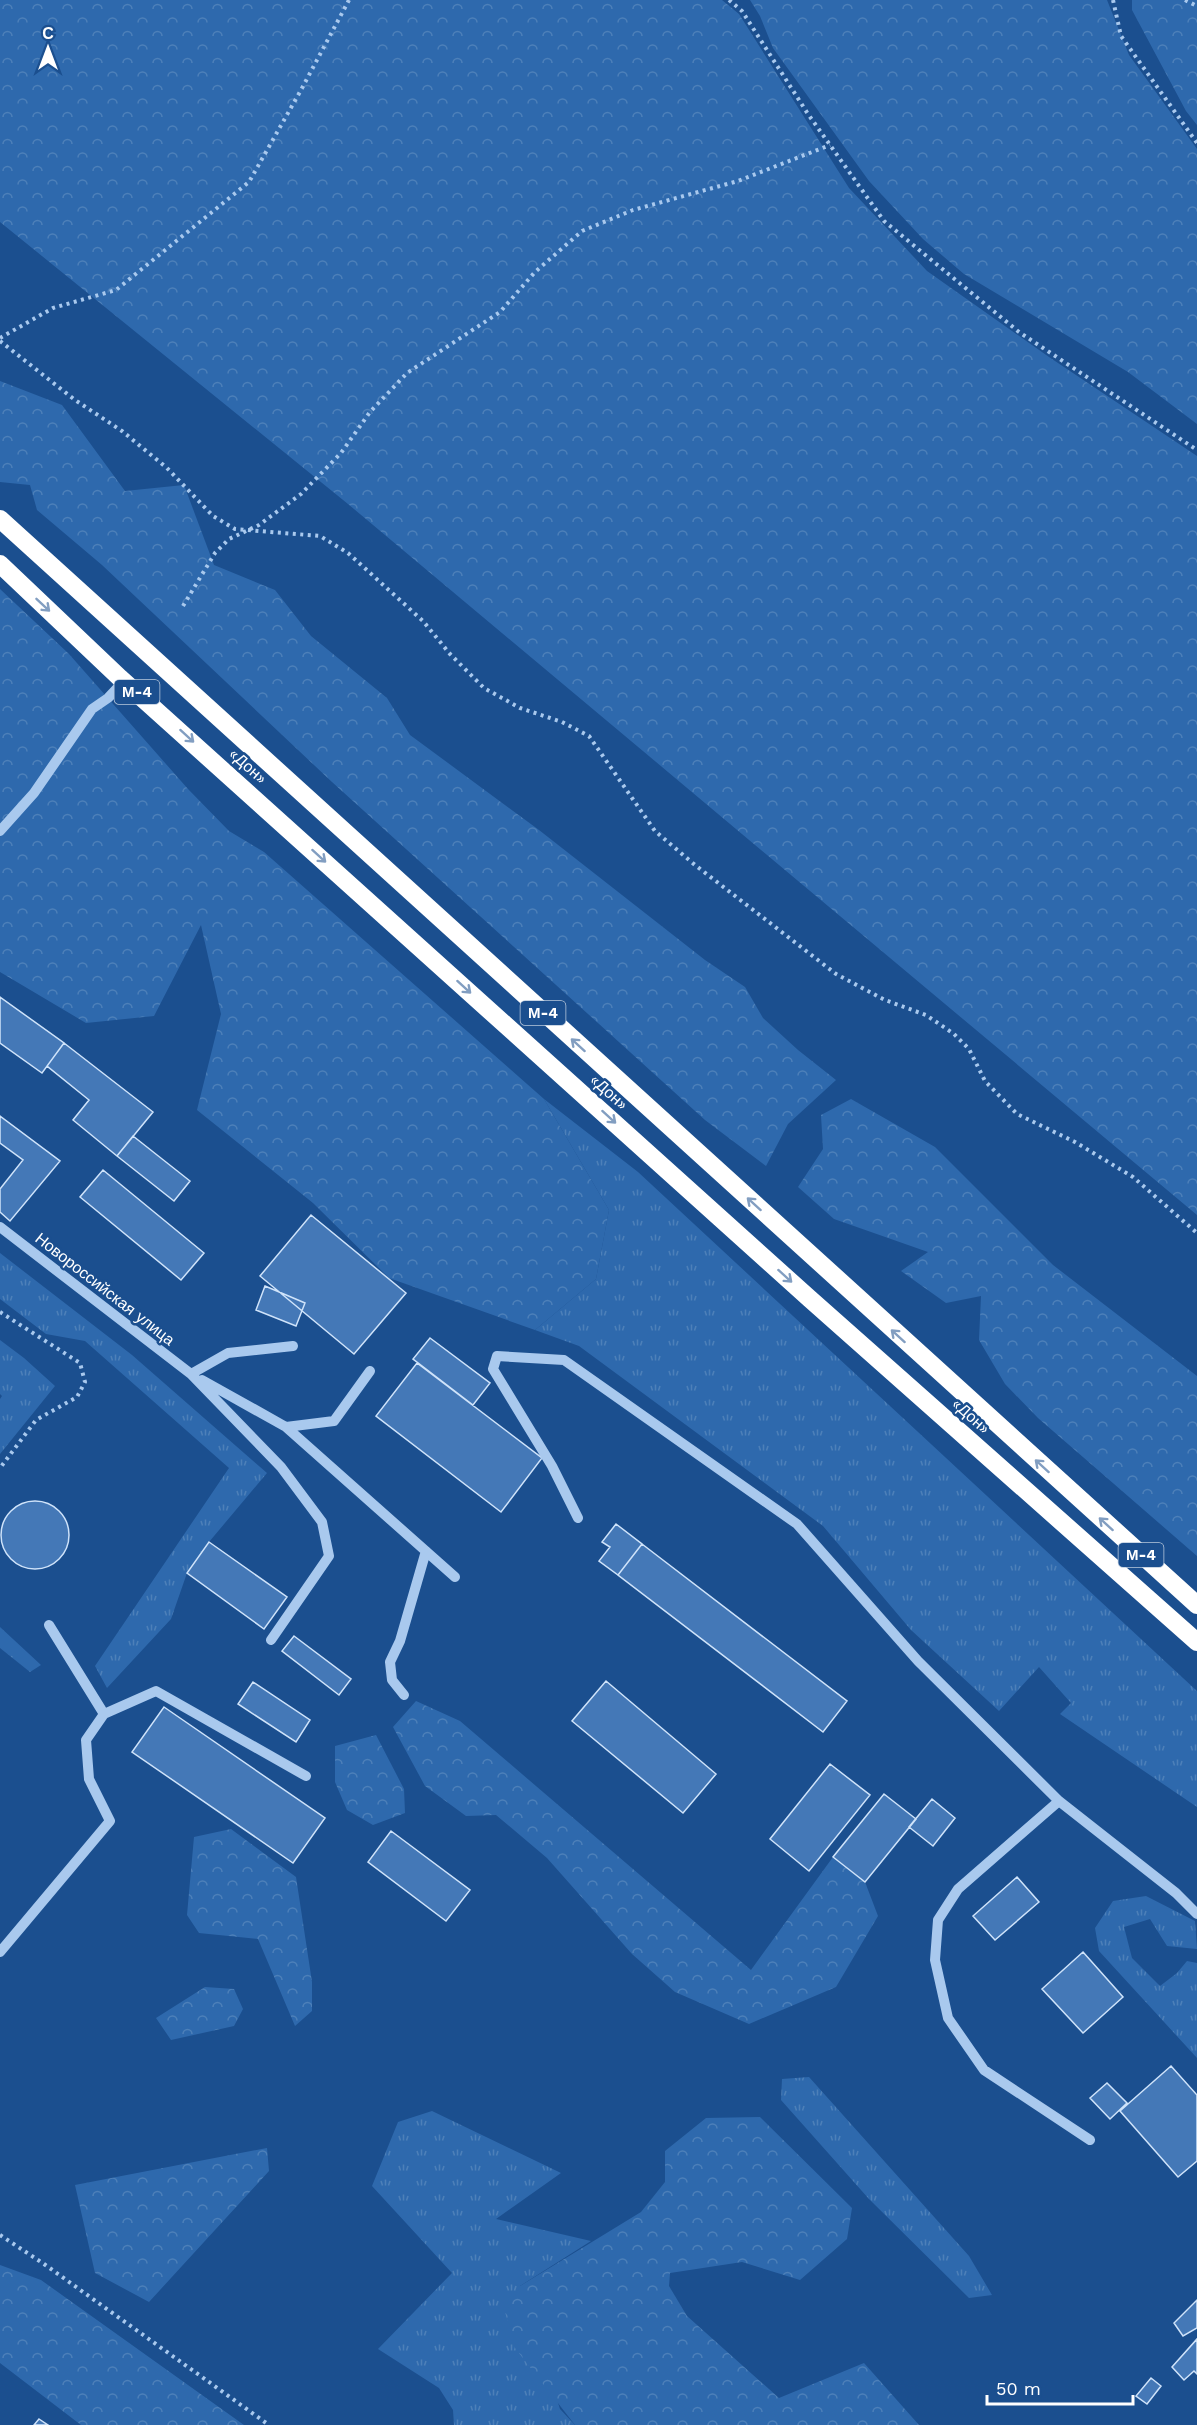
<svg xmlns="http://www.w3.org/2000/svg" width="1197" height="2425" viewBox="0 0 1197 2425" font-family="'Work Sans',sans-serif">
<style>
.grass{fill:url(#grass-tufts)}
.forest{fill:url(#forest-crowns)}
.building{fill:#4478b7;stroke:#cfe3fa;stroke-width:1.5}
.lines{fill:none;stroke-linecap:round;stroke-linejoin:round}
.path{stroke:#a9c9ee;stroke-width:4;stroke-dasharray:3 4.5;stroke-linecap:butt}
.minor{stroke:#a9c9ee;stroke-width:10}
.highway{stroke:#fff;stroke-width:18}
.oneway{stroke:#829ec1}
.labels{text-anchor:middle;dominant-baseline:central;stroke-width:5;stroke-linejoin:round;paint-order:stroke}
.shield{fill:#1b4f8f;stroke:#bbcadd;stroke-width:1.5}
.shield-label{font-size:15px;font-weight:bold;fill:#fff}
.street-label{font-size:16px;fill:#fff;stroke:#1b4f8f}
</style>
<defs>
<pattern id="grass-tufts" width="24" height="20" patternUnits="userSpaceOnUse" patternTransform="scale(1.5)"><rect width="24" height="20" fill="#2e69ad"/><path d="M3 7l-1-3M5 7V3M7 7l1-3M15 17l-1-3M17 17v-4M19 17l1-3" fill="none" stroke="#4d80b9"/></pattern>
<pattern id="forest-crowns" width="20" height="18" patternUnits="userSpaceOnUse" patternTransform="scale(1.5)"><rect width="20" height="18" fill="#2e69ad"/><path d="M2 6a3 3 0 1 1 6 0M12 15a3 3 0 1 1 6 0" fill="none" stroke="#4d80b9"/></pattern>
</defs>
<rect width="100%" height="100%" fill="#1b4f8f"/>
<path class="grass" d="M544,1099L638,1172L1197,1691V1807L1060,1714L1071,1703L1039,1667L999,1711L911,1630L823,1526L579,1346L535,1330L596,1279L609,1210Z
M0,1253L132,1355L267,1473L209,1542L187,1573L171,1619L107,1688L95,1666L229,1468L85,1341L46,1334L0,1299Z
M0,1340L24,1358L55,1386L0,1454V1399L2,1396L0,1394Z
M0,1627L41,1665L30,1672L0,1648Z
M1146,1896L1195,1921L1197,1949L1167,1946L1150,1919L1124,1927L1132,1958L1160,1986L1177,1973L1187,1961L1197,1963V2058L1099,1951L1095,1928L1113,1901Z
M809,2077L969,2256L992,2295L969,2298L869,2199L781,2100L782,2079Z
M432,2111L561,2173L496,2219L591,2241L520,2286L560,2409L575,2425H454L453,2410L439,2388L378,2349L452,2273L372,2186L398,2122Z"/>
<path class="forest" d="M0,0H722L739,14L849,188L927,271L1049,357L1197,456V1215L348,504L0,222Z
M750,0H1107L1129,55L1197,149V424L1128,372L964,274L923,239L869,181L773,48L760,16Z
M1132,0H1197V125L1186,111L1132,10Z
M0,381L62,405L125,491L184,485L214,565L275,590L311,636L387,698L410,735L539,830L705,960L745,987L763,1018L798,1050L836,1080L788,1124L766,1166L705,1120L332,782L102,565L37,510L30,485L0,482Z
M0,589L69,654L188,789L229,831L264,852L544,1099L609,1210L596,1279L535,1330L389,1278L313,1203L197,1110L221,1014L201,925L154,1016L86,1023L0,972Z
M851,1099L935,1147L1053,1265L1197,1376V1556L1038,1418L1005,1384L979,1340L981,1296L946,1303L901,1271L928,1252L834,1219L798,1187L823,1149L821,1115Z
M416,1701L460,1721L751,1970L833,1857L865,1882L878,1916L836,1987L749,2024L675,1992L632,1954L547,1858L496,1815L466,1816L425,1786L393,1727Z
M376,1735L404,1789L405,1813L373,1825L347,1810L335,1782V1746Z
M231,1829L296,1877L312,1982V2011L295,2026L258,1939L199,1933L187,1915L194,1837Z
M205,1987L234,1989L243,2009L234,2026L171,2040L156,2018Z
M760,2117L852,2208L847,2239L800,2280L742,2262L670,2273L669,2286L687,2316L779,2398L864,2363L919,2425H575L515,2348L505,2312L520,2286L641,2212L665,2182V2151L706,2118Z
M267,2148L269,2171L149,2302L95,2273L75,2185Z
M0,2265L41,2280L244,2425H81L0,2363Z"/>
<path class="building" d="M0,997L64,1043L42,1073L0,1043Z
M64,1043L153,1112L117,1156L73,1120L89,1100L47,1066Z
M0,1116L60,1161L10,1221L0,1212V1189L23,1160L0,1143Z
M133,1136L190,1181L174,1201L117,1156Z
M103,1170L204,1253L181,1280L80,1197Z
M311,1215L406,1293L354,1354L260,1276Z
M265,1286L305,1303L296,1326L256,1310Z
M430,1338L490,1383L473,1405L413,1359Z
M417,1363L542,1458L501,1512L376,1416Z
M1 1535a34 34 0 1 1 68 0a34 34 0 1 1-68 0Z
M616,1524L642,1544L618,1575L599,1561L610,1547L602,1542Z
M209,1542L287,1597L264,1629L187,1573Z
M642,1544L847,1701L823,1732L618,1575Z
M294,1636L351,1679L339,1695L282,1651Z
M606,1681L716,1774L683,1813L572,1721Z
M253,1682L310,1720L296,1742L238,1704Z
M164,1707L325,1818L293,1863L132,1752Z
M830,1764L870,1795L809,1871L770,1839Z
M884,1794L916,1819L865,1882L833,1857Z
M932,1799L955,1818L933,1846L909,1827Z
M391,1831L470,1890L446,1921L368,1862Z
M1017,1877L1039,1902L995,1940L973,1916Z
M1083,1952L1123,1997L1083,2033L1042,1989Z
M1171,2066L1197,2095V2161L1178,2177L1120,2111Z
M1107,2083L1127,2103L1110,2119L1090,2098Z
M1197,2300V2328L1183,2336L1174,2323Z
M1197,2339V2374L1194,2371L1184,2380L1172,2367Z
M1151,2378L1161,2386L1147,2404L1136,2396Z
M39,2419L48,2425H34Z"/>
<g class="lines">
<path class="path" d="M729,0L742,11L808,114L884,221L1019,332L1197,450
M1113,0L1121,36L1197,143
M1185,0L1197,6
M0,338L53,308L116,290L249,182L301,90L349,0
M0,341L75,400L122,431L167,468L213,516L235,529L320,536L348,553L423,621L450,654L484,688L520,708L562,722L589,736L655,831L695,865L836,974L885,1000L926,1015L954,1034L969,1049L985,1081L1017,1114L1075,1142L1133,1177L1197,1233
M183,606L215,553L229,539L259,525L301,494L341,453L370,412L407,373L500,312L535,272L582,231L633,210L738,181L830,145
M0,1312L80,1363L85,1382L77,1397L36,1420L0,1468
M0,2235L44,2264L269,2425"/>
<path class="minor" d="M0,831L34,793L92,709L108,698L124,681
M0,1227L191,1374L281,1467L322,1522L329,1556L271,1640
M191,1374L228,1353L293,1346
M202,1380L286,1427L455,1577
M286,1427L334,1421L370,1371
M578,1518L552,1466L493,1369L497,1356L564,1360L797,1524L918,1661L1059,1801L1176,1893L1197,1914
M49,1625L104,1714
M404,1695L392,1680L390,1662L400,1641L426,1551
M1059,1801L958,1889L938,1920L935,1960L948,2018L984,2070L1090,2140
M0,1952L110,1821L89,1779L86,1740L104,1714L156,1691L306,1776"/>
<path class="highway" d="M0,519L1197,1605
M0,564L120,678L810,1299L1197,1642"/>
</g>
<defs><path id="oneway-shaft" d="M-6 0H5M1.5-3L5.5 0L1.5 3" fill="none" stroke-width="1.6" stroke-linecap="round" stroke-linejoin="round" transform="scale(1.5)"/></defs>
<g class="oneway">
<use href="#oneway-shaft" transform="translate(43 605) rotate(43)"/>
<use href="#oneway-shaft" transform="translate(187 736) rotate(42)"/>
<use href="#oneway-shaft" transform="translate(319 856) rotate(42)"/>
<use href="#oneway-shaft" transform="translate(464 987) rotate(42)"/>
<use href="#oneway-shaft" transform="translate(578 1045) rotate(-138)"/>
<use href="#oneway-shaft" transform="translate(609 1117) rotate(42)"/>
<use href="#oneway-shaft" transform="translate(754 1204) rotate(-138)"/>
<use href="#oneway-shaft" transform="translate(785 1276) rotate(42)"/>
<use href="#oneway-shaft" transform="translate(898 1336) rotate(-138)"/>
<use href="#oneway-shaft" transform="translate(1042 1466) rotate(-138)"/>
<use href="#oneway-shaft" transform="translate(1106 1524) rotate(-138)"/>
</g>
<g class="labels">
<g class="shield">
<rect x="114.5" y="680" width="45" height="24" rx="4.5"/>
<rect x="520.5" y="1001" width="45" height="24" rx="4.5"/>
<rect x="1118.5" y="1543" width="45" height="24" rx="4.5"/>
</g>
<g class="shield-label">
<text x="137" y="692">М-4</text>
<text x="543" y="1013">М-4</text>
<text x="1141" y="1555">М-4</text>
</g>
<g class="street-label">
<text transform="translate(248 766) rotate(42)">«Дон»</text>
<text transform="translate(609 1092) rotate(42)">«Дон»</text>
<text transform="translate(105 1289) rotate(38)">Новороссийская улица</text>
<text transform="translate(971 1416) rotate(42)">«Дон»</text>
</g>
</g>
<g transform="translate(48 48)" stroke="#1b4f8f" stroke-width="4.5" paint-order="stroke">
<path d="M0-4.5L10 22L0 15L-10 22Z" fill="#ffffff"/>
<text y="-9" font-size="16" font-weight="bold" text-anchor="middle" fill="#ffffff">С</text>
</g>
<path d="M987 2395v9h146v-9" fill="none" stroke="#ffffff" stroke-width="3"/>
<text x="996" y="2395" font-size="18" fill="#ffffff" stroke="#1b4f8f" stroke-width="4.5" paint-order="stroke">50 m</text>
</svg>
